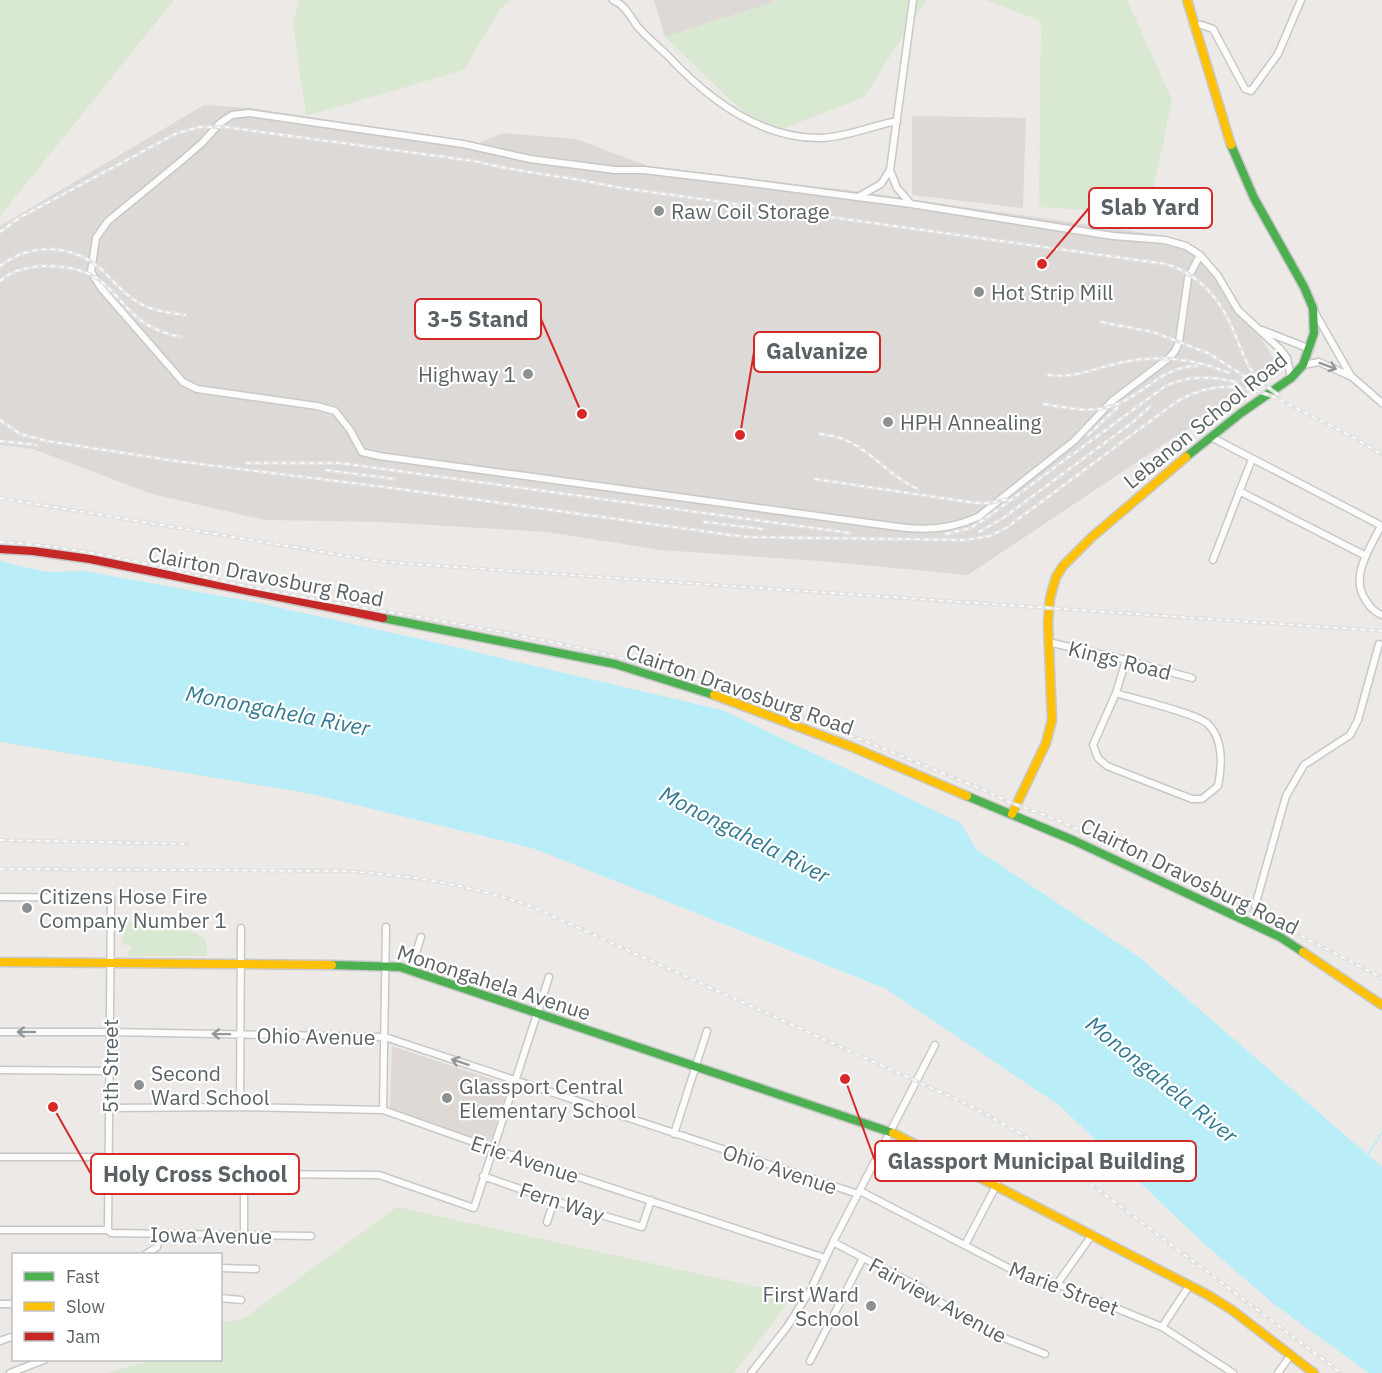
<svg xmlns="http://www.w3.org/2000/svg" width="1382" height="1373" viewBox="0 0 1382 1373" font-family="'IBM Plex Sans',sans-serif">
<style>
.industrial{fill:#ddd9d7}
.education{fill:#ded9d5}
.green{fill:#d9e8d0}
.water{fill:#b9eef8}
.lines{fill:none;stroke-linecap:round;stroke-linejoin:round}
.stream{stroke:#b9eef8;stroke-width:1.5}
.street-casing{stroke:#c8c8c8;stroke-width:9}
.fast-casing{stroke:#c8c8c8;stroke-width:11}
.slow-casing{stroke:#c8c8c8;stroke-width:11}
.jam-casing{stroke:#c8c8c8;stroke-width:11}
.street{stroke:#fcfcfb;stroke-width:6}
.fast{stroke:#4caf50;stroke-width:8}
.slow{stroke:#ffc107;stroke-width:8}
.jam{stroke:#c62828;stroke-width:8}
.rail-casing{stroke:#e2e2e2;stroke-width:4}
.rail{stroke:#fff;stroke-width:1.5;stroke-dasharray:4.5;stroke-linecap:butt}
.oneway{stroke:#93989a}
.poi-dot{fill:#8e9192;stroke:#fff;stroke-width:2}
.labels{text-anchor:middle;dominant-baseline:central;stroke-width:4.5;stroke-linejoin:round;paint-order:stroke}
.poi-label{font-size:21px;fill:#5b6265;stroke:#fff;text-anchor:start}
.street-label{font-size:21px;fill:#5b6265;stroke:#fff}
.water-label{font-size:22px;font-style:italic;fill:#327a91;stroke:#fff}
.leader{fill:none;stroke:#d62828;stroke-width:2}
.callout-dot{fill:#d62828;stroke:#fff;stroke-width:2}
.callout{fill:#fff;stroke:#d62828;stroke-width:2}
.callout-label{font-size:22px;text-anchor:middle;font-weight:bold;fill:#5b6265}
</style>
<rect width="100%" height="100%" fill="#ece9e6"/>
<path class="industrial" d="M654,0H773L774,2L665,37Z
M204,105L250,108L445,137L477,144L503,133L576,139L648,166L854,191L1166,236L1182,240L1195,247L1218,270L1276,362L1271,379L1170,440L968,575L819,561L661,550L547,532L383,522L265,520L152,494L33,449L0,445V226Z
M912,116L1026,118L1023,208L912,195Z"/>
<path class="education" d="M392,1046L506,1084L508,1087L491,1140L485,1142L390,1110Z"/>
<path class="green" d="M0,0H174L0,216Z
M299,0H511L500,9L464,70L306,116L293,23Z
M773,0H926L864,97L767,135L665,37L774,2Z
M986,0H1127L1172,100L1148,214L1039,207L1041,21Z
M124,923L172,924L204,937L206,942L207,956H128L129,951L133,947L122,944Z
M397,1207L794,1295L734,1373H107L154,1360H220L221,1323L243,1319Z"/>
<path class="water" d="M0,561L46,572L85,571L259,603L433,642L722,710L961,823L976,849L1139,957L1382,1167V1373H1369L1275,1305L1201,1241L1060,1106L886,989L535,849L312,794L0,742Z"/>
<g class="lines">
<path class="stream" d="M1368,1155L1382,1132"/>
<defs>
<path id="street" d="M613,0C625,5 630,16 637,26C646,36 657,46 667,55C706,97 760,139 821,138C847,137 871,126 897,121
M1193,25H1202L1213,29L1245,89L1251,91L1278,54L1301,0
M249,113L463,144L530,159L615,170H644L727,180L911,204L1113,236L1165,240L1186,246L1200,255L1188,278L1179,342L1175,351L1169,358L1112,401L1074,441L978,517C952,529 926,531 898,527L379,456L362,452L350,430L335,411L317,406L197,389L183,382L102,289L91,272L96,238L108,221L180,162L202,143L220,123L232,115Z
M890,170L897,188L911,204
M858,197L881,184L890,170L913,0
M1200,255L1218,276L1238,310L1281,350L1287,358L1291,378
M1314,311L1351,376L1382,403
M1262,330L1310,349
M1303,365L1319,362L1350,376
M1211,437L1382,526
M1239,491L1366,556
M1381,526C1370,548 1350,576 1365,599C1370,607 1374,612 1382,615
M1213,560L1252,459
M1048,642L1126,660L1192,678
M1116,693C1134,699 1196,713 1208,724C1224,740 1222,766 1218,786L1202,799H1192L1107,766L1098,758L1093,745Z
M1116,693L1126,660
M0,897L111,898L108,1230L111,1233L311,1236
M1255,906L1286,796L1304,765L1350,735L1358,720L1379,644
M410,971L421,937
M0,1032H110L385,1037L858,1194
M0,1070L110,1071
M240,1107L241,928
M110,1108L240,1107L383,1110L493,1149L825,1258
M383,1110L386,927
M674,1134L707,1031
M0,1157H109
M109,1173L379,1175L474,1208L549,977
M483,1176L554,1201L642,1227L651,1200
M994,1183L1015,1146
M860,1191L1030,1279L1057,1284L1162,1327L1233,1373
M547,1222L554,1201
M0,1230H108
M244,1236V1174
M833,1242L917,1286L962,1317L994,1334L1045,1354
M965,1245L997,1184
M146,1254L157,1247L160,1234
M220,1268L256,1269
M1057,1284L1092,1235
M220,1298L241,1300
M0,1304H14
M1162,1327L1189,1286
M0,1341L14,1336
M810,1361L863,1258
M10,1373L44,1360
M751,1373L787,1327L811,1289L833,1242L935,1045
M1278,1373L1290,1356"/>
<path id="fast" d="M1186,457L1241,413L1291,378L1303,365L1314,333L1313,308L1304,287L1254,198L1231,145
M383,618L615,664L714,695
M967,796L1075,841L1280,937L1303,952
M332,965L400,967L893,1133"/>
<path id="slow" d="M1187,0L1231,145
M714,695L852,747L967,796
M1012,814L1046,743L1052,720L1048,623L1050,598L1056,577L1063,566L1092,537L1186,457
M1303,952L1382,1005
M0,962L332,965
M893,1133L1208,1295L1232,1310L1314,1373"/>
<path id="jam" d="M0,549L33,551L90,559L383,618"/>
</defs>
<use href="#street" class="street-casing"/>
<use href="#fast" class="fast-casing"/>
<use href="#slow" class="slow-casing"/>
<use href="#jam" class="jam-casing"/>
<use href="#street" class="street"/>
<use href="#fast" class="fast"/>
<use href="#slow" class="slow"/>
<use href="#jam" class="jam"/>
<defs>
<path id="rail" d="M0,232L19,218L177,133L200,127H225L474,161C520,173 568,176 615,187L1166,264C1195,273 1216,294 1229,321C1237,336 1241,353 1250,368C1258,380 1268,388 1280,396
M0,266C31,242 73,244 102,270C116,283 127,298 145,306C157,312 172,313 186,315
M0,281C12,270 28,267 44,266C62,266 82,268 98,279C111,288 120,301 131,312C144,325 163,334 181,337
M1101,322L1153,332L1208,353L1260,386
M1048,375C1073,378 1087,371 1111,365C1150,354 1192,357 1229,373
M1272,396L1353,437L1382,455
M1044,404C1069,408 1093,414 1118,404C1146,392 1164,366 1197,366
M0,420L20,434L47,441L176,461L392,488L746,537L965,540L990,536L1006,528L1176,402C1209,383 1237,383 1272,396
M820,434C828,435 836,436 843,439C871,450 890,477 918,489
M1088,435L1119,406
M0,441L37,445
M246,463H340L850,533
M326,470L395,479
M815,479L975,503H990L1007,499
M0,498L364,559L397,563L1382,631
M704,522L763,529
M979,532L1003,518L1133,422L1151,406
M946,534L971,528L989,516L1164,387C1188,375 1210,376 1236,382
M0,542C87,546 171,571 257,588C387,614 520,630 648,665C763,696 873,745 984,790L1009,802L1060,821L1116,847L1282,926L1382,978
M0,840L187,844
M0,869L343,871C410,875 464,884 528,905L971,1106L1023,1135L1059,1160L1341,1373"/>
</defs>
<use href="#rail" class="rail-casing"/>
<use href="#rail" class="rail"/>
</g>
<defs><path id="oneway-shaft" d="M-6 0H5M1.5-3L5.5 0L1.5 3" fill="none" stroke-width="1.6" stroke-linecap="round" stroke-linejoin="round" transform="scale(1.5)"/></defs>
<g class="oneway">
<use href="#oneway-shaft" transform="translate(1328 366) rotate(20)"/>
<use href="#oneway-shaft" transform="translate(26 1032) rotate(180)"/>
<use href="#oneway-shaft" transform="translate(221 1034) rotate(-179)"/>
<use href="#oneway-shaft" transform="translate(460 1062) rotate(-162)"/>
</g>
<g class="poi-dot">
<circle cx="659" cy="211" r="6"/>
<circle cx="979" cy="292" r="6"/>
<circle cx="528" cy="374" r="6"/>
<circle cx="888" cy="422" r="6"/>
<circle cx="27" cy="908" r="6"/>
<circle cx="139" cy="1085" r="6"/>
<circle cx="447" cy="1098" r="6"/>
<circle cx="871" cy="1306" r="6"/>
</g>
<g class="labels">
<g class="poi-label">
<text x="671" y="211">Raw Coil Storage</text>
<text x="991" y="292">Hot Strip Mill</text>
<text x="516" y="374" text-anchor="end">Highway 1</text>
<text x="900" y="422">HPH Annealing</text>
<text x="39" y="896">Citizens Hose Fire<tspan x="39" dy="24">Company Number 1</tspan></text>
<text x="151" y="1073">Second<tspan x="151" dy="24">Ward School</tspan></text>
<text x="459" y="1086">Glassport Central<tspan x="459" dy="24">Elementary School</tspan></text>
<text x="859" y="1294" text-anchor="end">First Ward<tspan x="859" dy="24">School</tspan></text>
</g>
<g class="street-label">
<text transform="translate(1205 420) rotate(-39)">Lebanon School Road</text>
<text transform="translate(266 576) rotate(11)">Clairton Dravosburg Road</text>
<text transform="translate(1120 660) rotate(14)">Kings Road</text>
<text transform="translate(740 689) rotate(19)">Clairton Dravosburg Road</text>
<text transform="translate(1190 876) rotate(26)">Clairton Dravosburg Road</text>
<text transform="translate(494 982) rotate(18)">Monongahela Avenue</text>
<text transform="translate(316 1036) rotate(1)">Ohio Avenue</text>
<text transform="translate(110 1066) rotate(-90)">5th Street</text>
<text transform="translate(525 1159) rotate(18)">Erie Avenue</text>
<text transform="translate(780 1169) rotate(18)">Ohio Avenue</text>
<text transform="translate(562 1202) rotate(18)">Fern Way</text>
<text transform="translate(211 1235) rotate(1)">Iowa Avenue</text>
<text transform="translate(1064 1288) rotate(21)">Marie Street</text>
<text transform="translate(938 1300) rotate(29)">Fairview Avenue</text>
</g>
<g class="water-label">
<text transform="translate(278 710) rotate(11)">Monongahela River</text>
<text transform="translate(745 834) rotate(27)">Monongahela River</text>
<text transform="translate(1162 1079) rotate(39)">Monongahela River</text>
</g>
</g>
<path class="leader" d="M1042 264L1089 208M582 414L541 319M740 435L754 352M845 1079L875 1161M53 1107L91 1174"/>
<g class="callout-dot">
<circle cx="1042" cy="264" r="6"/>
<circle cx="582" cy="414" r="6"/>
<circle cx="740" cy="435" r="6"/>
<circle cx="845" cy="1079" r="6"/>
<circle cx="53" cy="1107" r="6"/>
</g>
<g class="callout">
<rect x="1089" y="188" width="123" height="40" rx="6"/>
<rect x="415" y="299" width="126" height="40" rx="6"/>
<rect x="754" y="332" width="126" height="40" rx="6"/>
<rect x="875" y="1141" width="321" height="40" rx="6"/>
<rect x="91" y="1154" width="208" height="40" rx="6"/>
</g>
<g class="callout-label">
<text x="1150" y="215">Slab Yard</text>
<text x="478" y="327">3-5 Stand</text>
<text x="817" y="359">Galvanize</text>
<text x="1036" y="1169">Glassport Municipal Building</text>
<text x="195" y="1182">Holy Cross School</text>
</g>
<rect x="12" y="1253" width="210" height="108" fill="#ffffff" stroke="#bdc0c1" stroke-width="1.5"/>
<rect x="24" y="1272" width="30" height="9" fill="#4caf50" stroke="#bdc0c1" stroke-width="1.5"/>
<text x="66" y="1283" font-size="18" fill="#5b6265">Fast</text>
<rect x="24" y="1302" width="30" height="9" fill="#ffc107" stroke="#bdc0c1" stroke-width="1.5"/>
<text x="66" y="1313" font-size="18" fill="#5b6265">Slow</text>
<rect x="24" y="1332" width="30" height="9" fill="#c62828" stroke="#bdc0c1" stroke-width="1.5"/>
<text x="66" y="1343" font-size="18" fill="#5b6265">Jam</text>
</svg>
